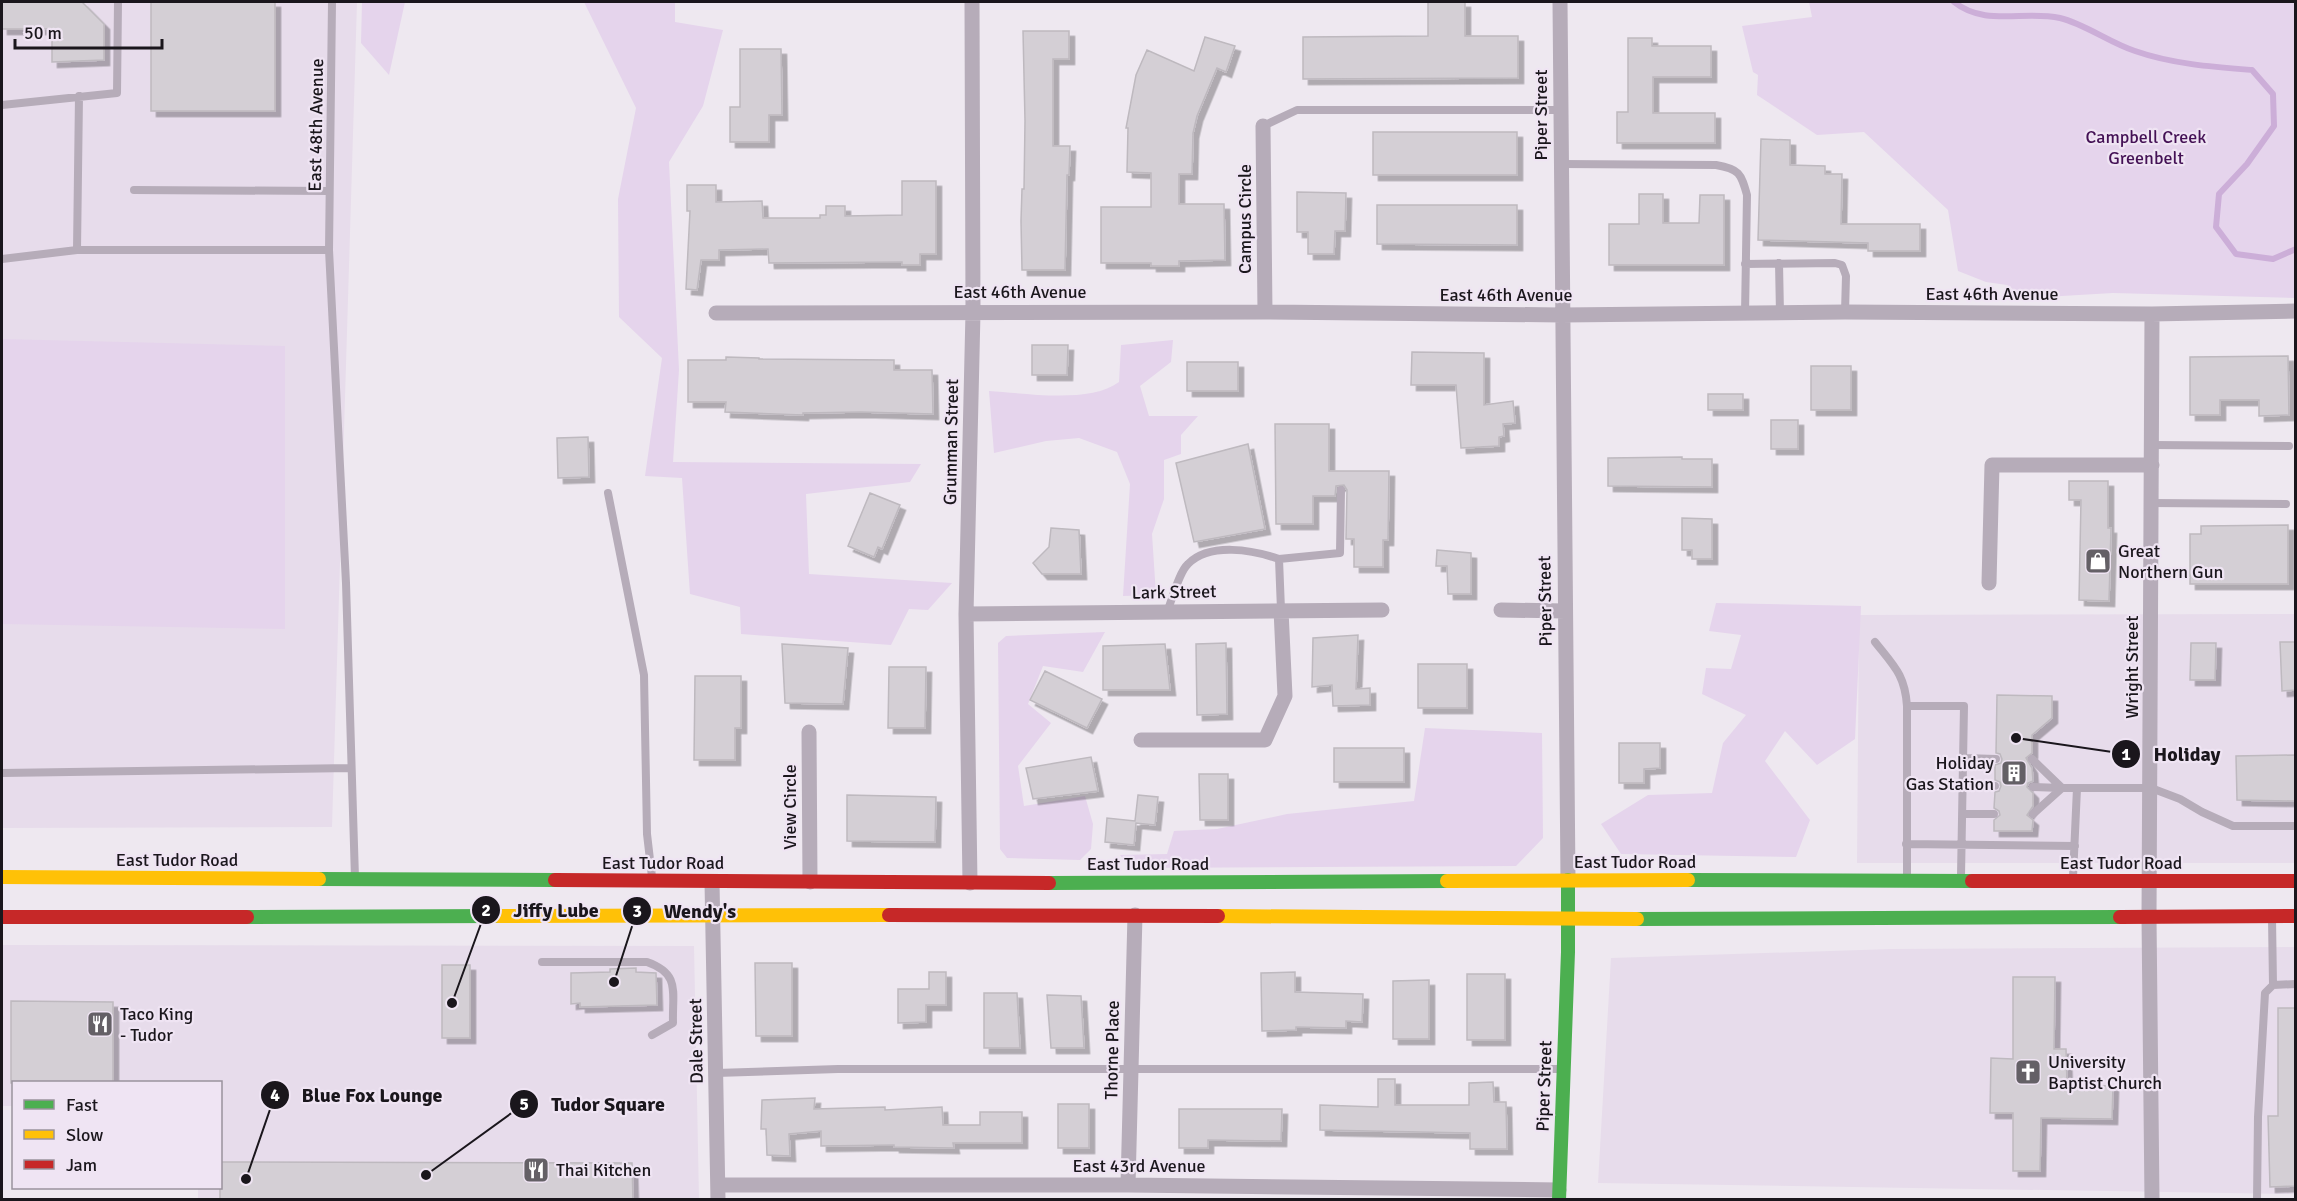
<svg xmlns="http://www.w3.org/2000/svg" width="2297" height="1201" viewBox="0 0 2297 1201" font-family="Signika,sans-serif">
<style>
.built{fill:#e7dceb}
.green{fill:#e5d4ec}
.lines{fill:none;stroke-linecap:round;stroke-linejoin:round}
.stream{stroke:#ccaed8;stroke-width:6}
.building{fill:#d4cfd5;stroke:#beb9bf;stroke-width:1.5;filter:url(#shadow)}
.lane{stroke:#b6acb9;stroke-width:8}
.street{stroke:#b6acb9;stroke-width:15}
.fast{stroke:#4caf50;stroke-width:14}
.slow{stroke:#ffc107;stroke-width:14}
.jam{stroke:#c62828;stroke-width:14}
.labels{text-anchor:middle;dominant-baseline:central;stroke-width:4.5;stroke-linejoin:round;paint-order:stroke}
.street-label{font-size:18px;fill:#1a161c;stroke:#efe4f3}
.park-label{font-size:18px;fill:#415;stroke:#efe4f3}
.poi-label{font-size:18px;fill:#1a161c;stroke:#efe4f3;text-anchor:start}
.leader{fill:none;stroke:#1a161c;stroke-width:2}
.callout-dot{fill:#1a161c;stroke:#efe4f3;stroke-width:2}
.mark-label{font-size:18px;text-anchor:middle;font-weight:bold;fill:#fff}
.callout-label{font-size:20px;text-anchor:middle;font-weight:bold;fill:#1a161c;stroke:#efe4f3;stroke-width:4.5;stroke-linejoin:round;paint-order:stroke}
</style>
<defs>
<filter id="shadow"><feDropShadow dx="5.5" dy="5.5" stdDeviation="0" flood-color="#0004"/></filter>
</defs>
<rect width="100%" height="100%" fill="#eee8f0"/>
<path class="built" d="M2,2H357L332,827L2,828Z
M2295,614V863H1857L1859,615Z
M2,945L694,946L699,1199H198V1188H220V1082H14L13,1106H2Z
M2295,947V1194L1598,1183L1611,958L1891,949Z"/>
<path class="green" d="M362,2H405L389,75L361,43Z
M584,2H675V22L723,30L703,106L669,162L679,370L673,462L921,464L910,482L806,494L809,574L952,583L928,610L909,609L891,645L741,634L740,607L690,594L682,478L645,476L662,358L619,317L618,199L636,108Z
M1809,2H2295V298L2113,293L2026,298L2007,285L1986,282L1958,271L1948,210L1864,132L1817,135L1757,95L1758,75L1753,72L1742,26L1812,17Z
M2,339L285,346V629L2,624Z
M1173,340L1171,362L1140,386L1149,416H1198L1181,435V454L1164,460V499L1152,534L1156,595L1123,596L1130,484L1117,452L1079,438L1046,441L994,453L989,391C1025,393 1090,404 1119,382L1121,345Z
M1716,603L1861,606L1855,739L1817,765L1785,731L1765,761L1810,820L1796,857L1621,854L1601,824L1648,795L1712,793L1723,743L1746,715L1702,694L1706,668L1731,669L1741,635L1709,631Z
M1105,632L1083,672L1043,666L1028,704L1051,723L1018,766L1024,806L1085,796L1093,824L1091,849L1080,860L1007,858L1000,849L998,643L1006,636Z
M1425,728L1542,733L1543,838L1516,866L1130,868L1120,855L1167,854L1174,831L1217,829L1287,814L1414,801Z"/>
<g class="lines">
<path class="stream" d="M1954,2C1985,27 2024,10 2060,18C2085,24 2110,43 2135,51C2172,64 2213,67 2252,70L2273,94L2274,126L2247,164L2219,194L2216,227L2236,254L2273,259L2296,249"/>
</g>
<path class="building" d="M2,2H82L104,24V60L52,62V29H2Z
M151,2H275V111H151Z
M1428,2H1465V36H1518V78L1303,79V37L1428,36Z
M1023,31H1069V59H1053V146H1070L1069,175H1067L1065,270H1022L1021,221L1022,189H1024L1025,121Z
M1205,37L1235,46L1226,72L1217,68L1197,116L1193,133L1192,174H1179V204H1224L1225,260L1179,261V266H1151V263H1101V207H1151V173L1127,172L1128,128H1126L1136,75L1147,50L1194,71Z
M1628,38H1652V46H1711V77H1653V113H1715V143H1617V112H1628Z
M740,49H781L782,115H769V142H730V107H740Z
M1373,132H1517V175H1373Z
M1761,139L1790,140V165L1825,166V174H1842L1841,224H1920V251H1868V243L1758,240Z
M902,181H936V254H920V265H902V262L769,263L768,249L719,250V260H701L697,290L686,289L690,211H687V185H716V202L762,201L763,218H820V215H826V206H845V216L902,215Z
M1297,192L1346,193L1345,231H1335L1334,254H1308V232H1297Z
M1639,194H1663V223H1699L1700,195H1724V265H1609V224H1639Z
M1377,205H1517V245L1377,244Z
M1032,345H1068L1067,375H1032Z
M1412,352L1484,353V405L1513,401L1515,423L1503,424L1504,436L1499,437V446L1461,448L1456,385H1411Z
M2288,356L2289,415L2259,416V400H2220V415H2190V357Z
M726,357L759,358V359L894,360V370H932L933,414L861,412L803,413V415L725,412L726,402H688V360H726Z
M1187,362H1238V391H1187Z
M1811,366H1851V410H1811Z
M1708,394H1743V410H1708Z
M1771,420H1798V449H1771Z
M1275,424H1329V471H1389L1388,540H1383V567H1354V539H1346L1347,490L1344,485L1336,486L1335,496H1313V524H1276Z
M588,437L589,477L558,478L557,438Z
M1248,444L1265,529L1194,542L1176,463Z
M1682,457V459H1712V487L1608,486V458Z
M2069,481H2108V528H2111L2109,601L2079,600L2081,500H2069Z
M870,493L900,505L882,549L878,547L874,557L848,546Z
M1682,518L1712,519V559H1692V550H1682Z
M2288,525V584H2190V534H2201V526Z
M1051,528L1079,530L1081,574H1042L1033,563L1049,547Z
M1437,550L1471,553V594H1448L1447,566H1436Z
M1358,635L1356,689L1370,688V705L1333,706L1332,685L1312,687L1313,638Z
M2280,642H2295V690L2282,691Z
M1226,643L1227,714L1197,715L1196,644Z
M2191,643H2216L2215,680H2190Z
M782,644L848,648L843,704L785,703Z
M1165,644L1170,690H1103V646Z
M1418,664H1467V708H1418Z
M889,667H926L925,728H888Z
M1045,671L1102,699L1087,728L1030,700Z
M695,676H741V728H735V760H694Z
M1997,695L2052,696V718L2032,735V753L2026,758L2032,768L2033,781L2028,783L2027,787L2033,793V806L2027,815L2033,820L2032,831H1994V820L2000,815L1999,811L1994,808L1995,792L1999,791L2001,786L2000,782L1995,780V765L2001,763L2002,759L2000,754L1996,753Z
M1619,743H1660V768L1644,769V783H1619Z
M1334,748H1404V782H1334Z
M2295,755V801L2237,800L2236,756Z
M1091,757L1098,791L1033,799L1026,768Z
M1199,774H1228V820H1200Z
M847,795L936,797L935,842L847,841Z
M1138,795L1158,797L1155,825L1136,823L1134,845L1105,842L1107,818L1135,821Z
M755,963H792V1036H756Z
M442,965H470V1038H442Z
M636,968V972L656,973L657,1005L580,1007V1003L571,1004V973L610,972V969Z
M929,972H946V1005H926V1022L898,1023V989H929Z
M1295,972V992L1363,994L1362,1022L1346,1021V1028L1296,1027V1030L1262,1031L1261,973Z
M1467,974H1505V1040H1467Z
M2013,977H2055L2054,1049H2066L2067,1085L2113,1086L2112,1119L2041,1118L2040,1171H2013V1113H1990L1991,1058L2013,1059Z
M1429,980V1039H1393V981Z
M984,993H1017L1020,1048H984Z
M1047,995L1081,996L1084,1048H1051Z
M11,1001L113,1002V1083H11Z
M2278,1008H2295V1186L2270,1187L2268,1116H2278Z
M1378,1079H1395V1105H1469V1083L1493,1082L1494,1102H1506L1507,1149H1470V1133L1320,1130V1105L1378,1107Z
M815,1098L814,1109L885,1107V1110L942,1107L943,1125H980V1112H1022V1143H953L954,1148L894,1147V1145L821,1146V1131L789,1134L790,1156L767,1155L766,1129H761L762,1100Z
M1058,1104H1089V1148H1058Z
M1179,1109H1282L1281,1141L1208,1140V1148H1179Z
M220,1162L632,1163L633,1200H220Z"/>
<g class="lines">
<path class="lane" d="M2,105L117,93L118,2
M1263,126L1297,110H1561
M1561,164L1716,165C1739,169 1741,173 1747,195L1745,314
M134,190L329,191
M77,250L79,96
M329,250L332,2
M2,259L77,250H329L346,583L355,878
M1779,263L1780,314
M1745,264L1835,263L1842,265L1846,276L1845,312
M2152,445L2289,446
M608,493L644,675L647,834L652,877
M2151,503L2286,504
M1281,610L1279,559L1340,553L1341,490
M1167,612C1172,600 1179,572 1188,564C1210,542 1253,550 1279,559
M1875,642C1894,666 1905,675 1907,706H1964L1961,876
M1963,758L1996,759
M2032,759L2062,788
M2,773L351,768
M1962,787L1995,786
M2033,787L2062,788
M1962,814H1994
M2033,814L2062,788H2151L2180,799L2202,812L2233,826H2296
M1906,844L2075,846
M1907,876V706
M2073,877L2077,788
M2272,918L2273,985L2296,984
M542,962H647C681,974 672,992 673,1023L652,1035
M716,1073L838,1069H1561
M2257,1200L2258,1117L2265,993L2273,985"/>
<path class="street" d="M1560,2L1568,880
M1263,126L1265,312
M716,313L1265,312L1562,315L1845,312L2152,314L2296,311
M2152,314L2149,918L2152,1200
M1989,583L1992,465H2152
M1501,610L1565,611
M966,614L1382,610
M809,732L810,882
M1141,740H1265L1285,696L1281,610
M712,882L718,1200
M970,883L966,614L973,312L972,2
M718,1185H1128L1559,1190
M1128,1185L1135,915"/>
<path class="fast" d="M319,879L555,880
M1688,880L1972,881
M1049,883L1447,881
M247,917L498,916
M1637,919L2120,917
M1559,1200L1568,952V880"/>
<path class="slow" d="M2,877L319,879
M1447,881L1688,880
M498,916L889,915
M1218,916L1637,919"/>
<path class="jam" d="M555,880L1049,883
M1972,881H2296
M889,915L1218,916
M2,917H247
M2120,917L2296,916"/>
</g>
<defs>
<symbol id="shop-square" viewBox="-11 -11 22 22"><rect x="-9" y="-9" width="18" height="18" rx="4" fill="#646066" stroke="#efe4f3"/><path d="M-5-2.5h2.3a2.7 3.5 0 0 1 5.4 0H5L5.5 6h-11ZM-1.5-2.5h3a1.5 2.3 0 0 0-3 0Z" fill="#fff"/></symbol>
<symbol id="building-square" viewBox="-11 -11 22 22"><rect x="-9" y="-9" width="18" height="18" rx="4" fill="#646066" stroke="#efe4f3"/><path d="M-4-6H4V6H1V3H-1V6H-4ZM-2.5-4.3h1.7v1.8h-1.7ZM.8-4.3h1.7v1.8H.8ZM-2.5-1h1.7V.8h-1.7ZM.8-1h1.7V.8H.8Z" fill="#fff"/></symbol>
<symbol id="restaurant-square" viewBox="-11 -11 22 22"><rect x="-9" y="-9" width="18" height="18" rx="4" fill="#646066" stroke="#efe4f3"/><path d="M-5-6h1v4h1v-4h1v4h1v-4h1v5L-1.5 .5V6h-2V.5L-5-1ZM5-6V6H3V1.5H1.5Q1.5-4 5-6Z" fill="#fff"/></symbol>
<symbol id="church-square" viewBox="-11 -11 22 22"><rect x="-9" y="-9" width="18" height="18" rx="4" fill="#646066" stroke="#efe4f3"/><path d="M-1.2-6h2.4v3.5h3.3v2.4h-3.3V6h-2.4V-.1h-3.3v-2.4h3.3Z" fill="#fff"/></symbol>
</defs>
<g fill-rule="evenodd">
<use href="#shop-square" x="2083" y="546" width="30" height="30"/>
<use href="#building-square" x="1999" y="758" width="30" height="30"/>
<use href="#restaurant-square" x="85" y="1009" width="30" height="30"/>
<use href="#church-square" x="2013" y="1057" width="30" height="30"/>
<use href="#restaurant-square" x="521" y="1155" width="30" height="30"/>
</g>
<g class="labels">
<g class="street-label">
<text transform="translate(1541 115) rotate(-90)">Piper Street</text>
<text transform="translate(316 125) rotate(-89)">East 48th Avenue</text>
<text transform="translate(1245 219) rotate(-90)">Campus Circle</text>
<text x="1020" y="292">East 46th Avenue</text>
<text x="1992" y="294">East 46th Avenue</text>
<text x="1506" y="295">East 46th Avenue</text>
<text transform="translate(951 442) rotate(-89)">Grumman Street</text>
<text transform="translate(1174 592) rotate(-1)">Lark Street</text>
<text transform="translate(1545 601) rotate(-91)">Piper Street</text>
<text transform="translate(2132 667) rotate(-90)">Wright Street</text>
<text transform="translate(790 807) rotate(-90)">View Circle</text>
<text x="177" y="860">East Tudor Road</text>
<text x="1635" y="862">East Tudor Road</text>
<text x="663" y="863">East Tudor Road</text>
<text x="2121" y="863">East Tudor Road</text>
<text x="1148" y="864">East Tudor Road</text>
<text transform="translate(696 1041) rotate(-91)">Dale Street</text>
<text transform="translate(1112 1050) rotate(-89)">Thorne Place</text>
<text transform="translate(1544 1086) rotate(-88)">Piper Street</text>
<text x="1139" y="1166">East 43rd Avenue</text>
</g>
<g class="park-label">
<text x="2146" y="137">Campbell Creek<tspan x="2146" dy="21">Greenbelt</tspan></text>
</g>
<g class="poi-label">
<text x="2118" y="551">Great<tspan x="2118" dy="21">Northern Gun</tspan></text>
<text x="1994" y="763" text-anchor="end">Holiday<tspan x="1994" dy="21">Gas Station</tspan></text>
<text x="120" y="1014">Taco King<tspan x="120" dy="21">- Tudor</tspan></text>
<text x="2048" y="1062">University<tspan x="2048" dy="21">Baptist Church</tspan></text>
<text x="556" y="1170">Thai Kitchen</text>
</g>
</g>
<path class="leader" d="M2016 738L2126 754M452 1003L486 910M614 982L637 911M246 1179L275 1095M426 1175L524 1104"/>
<g class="callout-dot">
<circle cx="2016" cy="738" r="6"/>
<circle cx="452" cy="1003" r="6"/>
<circle cx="614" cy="982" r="6"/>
<circle cx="246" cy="1179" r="6"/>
<circle cx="426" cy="1175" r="6"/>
<circle cx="2126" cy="754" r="15"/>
<circle cx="486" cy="910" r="15"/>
<circle cx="637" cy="911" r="15"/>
<circle cx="275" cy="1095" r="15"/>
<circle cx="524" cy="1104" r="15"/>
</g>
<g class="mark-label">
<text x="2126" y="760">1</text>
<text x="486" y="916">2</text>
<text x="637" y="917">3</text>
<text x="275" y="1101">4</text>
<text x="524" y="1110">5</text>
</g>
<g class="callout-label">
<text x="2187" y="761">Holiday</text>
<text x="556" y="917">Jiffy Lube</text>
<text x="700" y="918">Wendy's</text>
<text x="372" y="1102">Blue Fox Lounge</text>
<text x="608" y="1111">Tudor Square</text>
</g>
<rect width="2297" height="1201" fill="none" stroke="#1a161c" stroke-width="6"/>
<rect x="12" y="1081" width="210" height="108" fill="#efe4f3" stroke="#9a929d" stroke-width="1.5"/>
<rect x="24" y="1100" width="30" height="9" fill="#4caf50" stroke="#9a929d" stroke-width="1.5"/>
<text x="66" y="1111" font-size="18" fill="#1a161c">Fast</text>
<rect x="24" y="1130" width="30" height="9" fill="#ffc107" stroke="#9a929d" stroke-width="1.5"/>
<text x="66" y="1141" font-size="18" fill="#1a161c">Slow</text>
<rect x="24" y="1160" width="30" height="9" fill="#c62828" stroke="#9a929d" stroke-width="1.5"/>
<text x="66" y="1171" font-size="18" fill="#1a161c">Jam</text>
<path d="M15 39v9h147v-9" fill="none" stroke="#1a161c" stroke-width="3"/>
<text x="24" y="39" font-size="18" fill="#1a161c" stroke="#efe4f3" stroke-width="4.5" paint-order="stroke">50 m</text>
</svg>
